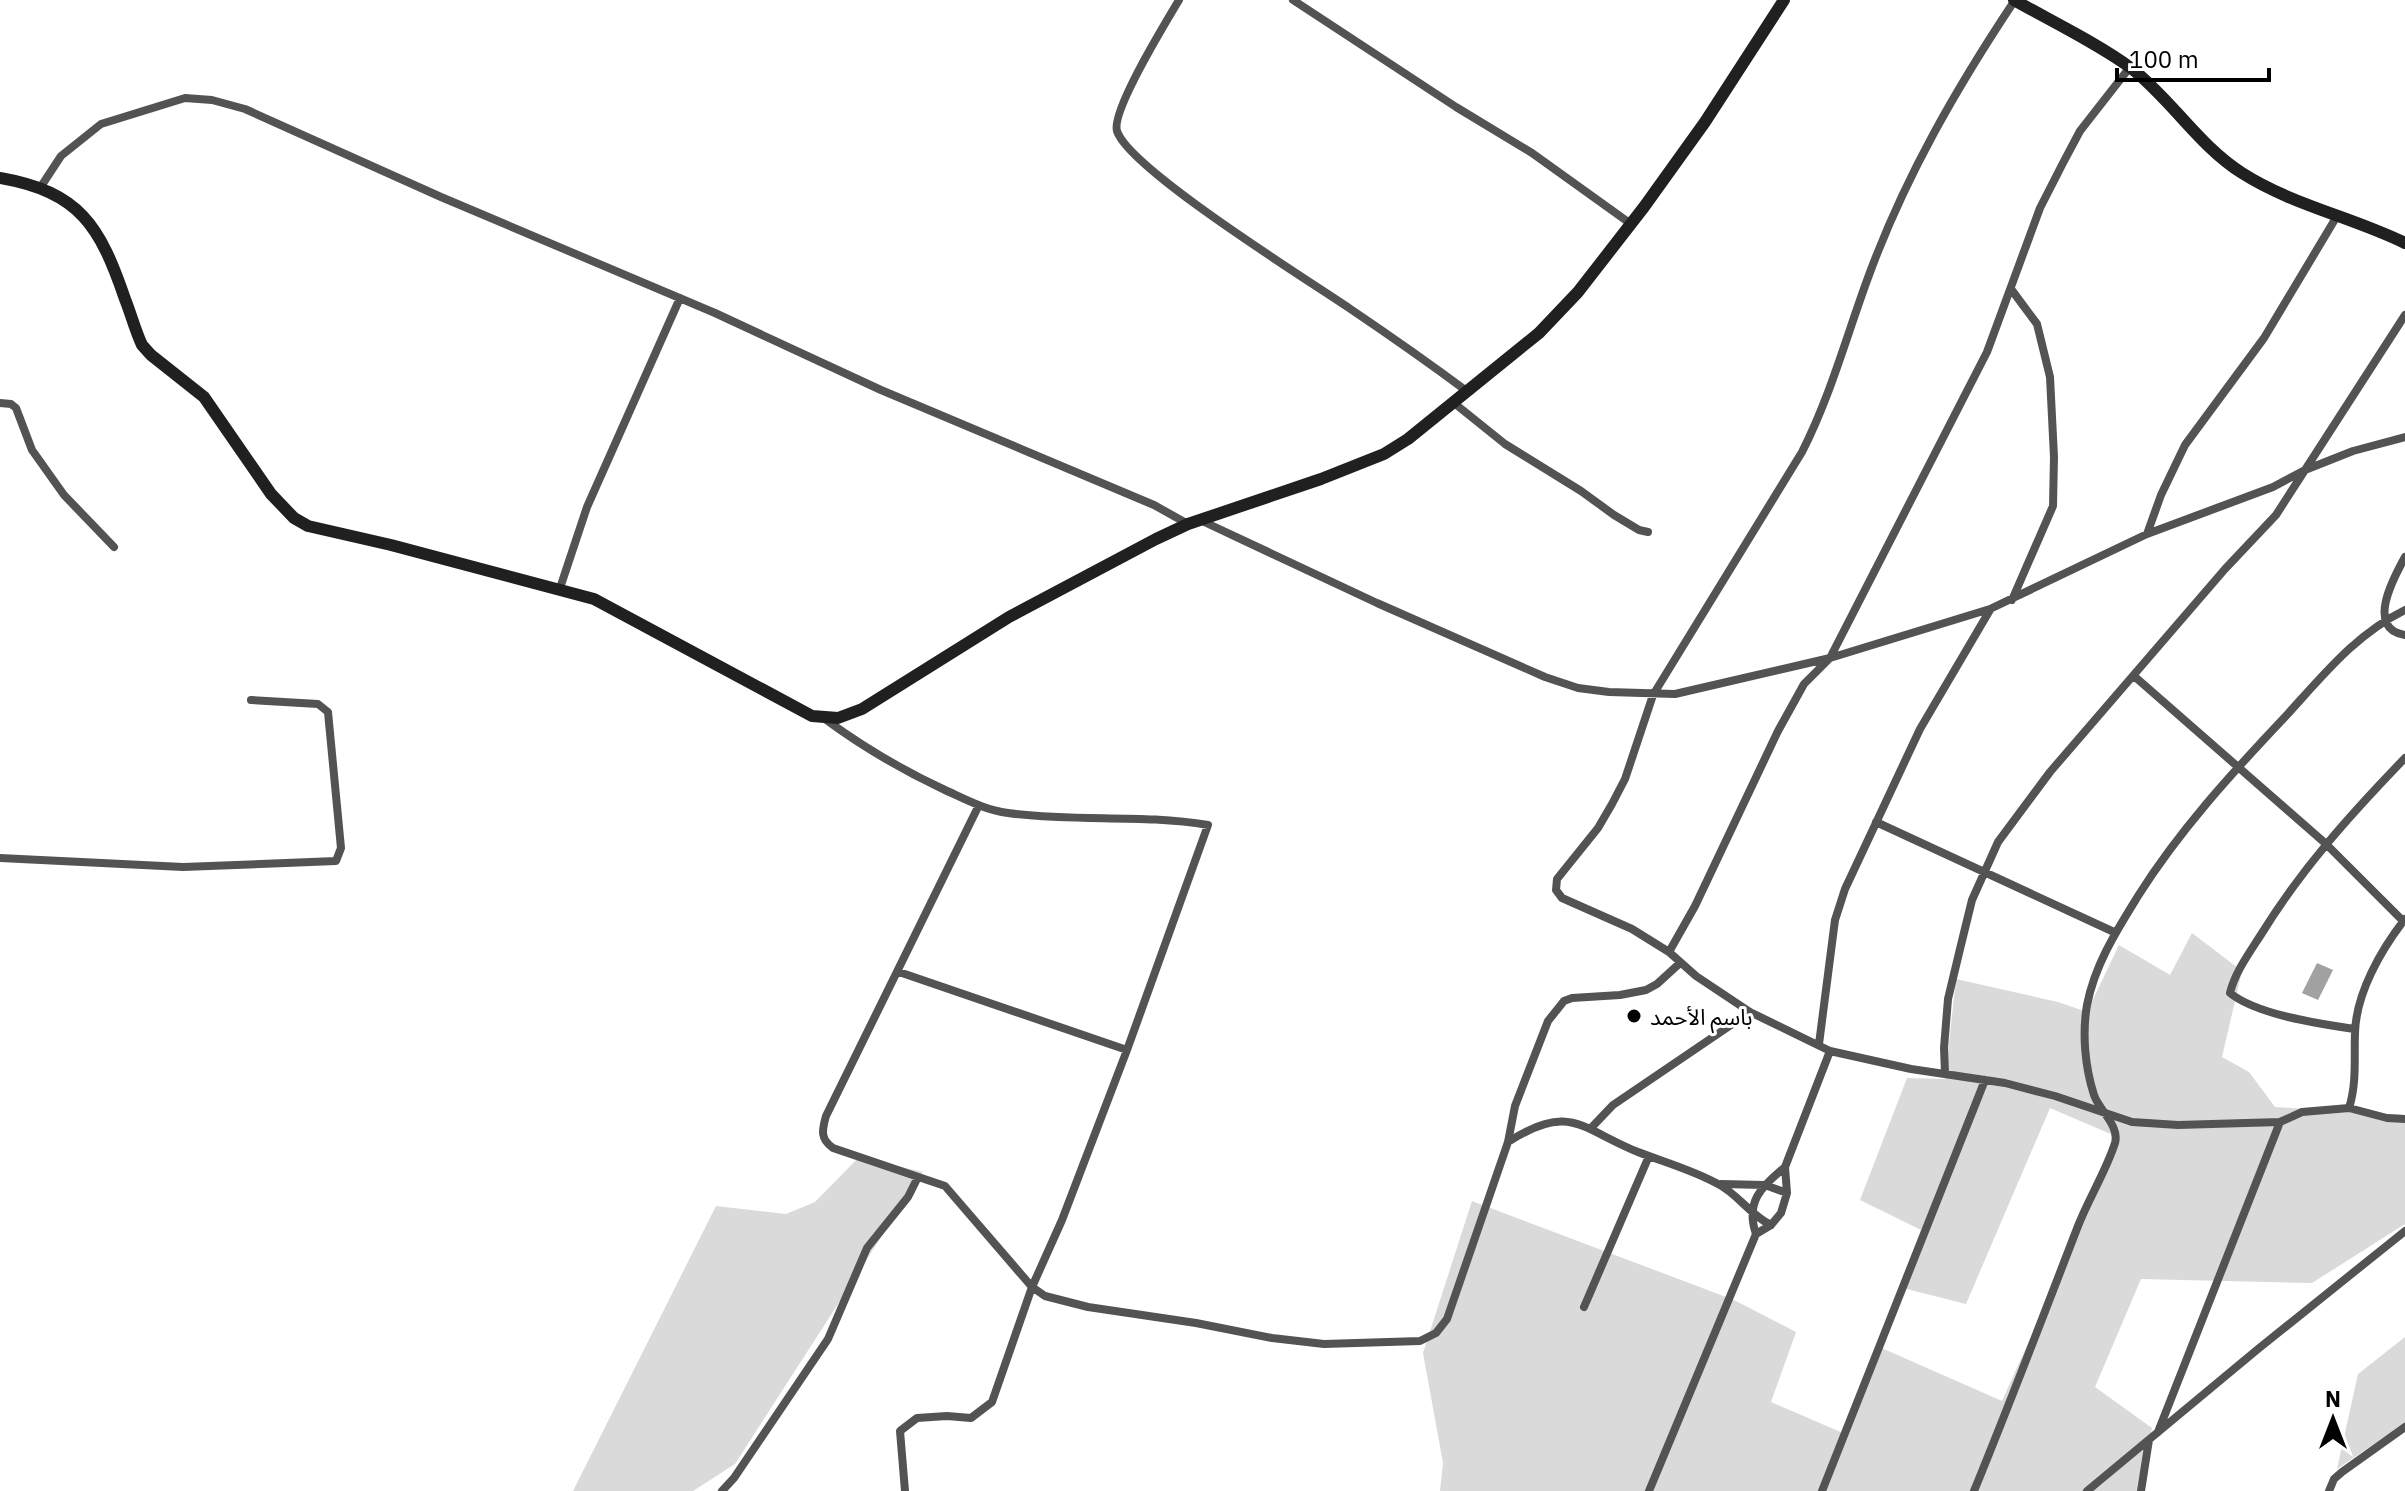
<svg xmlns="http://www.w3.org/2000/svg" width="2405" height="1491" viewBox="0 0 2405 1491" font-family="'IBM Plex Sans','Noto Sans Arabic',sans-serif">
<style>
.green{fill:#dadada}
.water{fill:#a1a1a1}
.lines{fill:none;stroke-linecap:round;stroke-linejoin:round}
.street{stroke:#535353;stroke-width:8}
.secondary{stroke:#202020;stroke-width:12}
.poi-dot{fill:#000;stroke:#fff;stroke-width:3}
.labels{text-anchor:middle;dominant-baseline:central;stroke-width:6;stroke-linejoin:round;paint-order:stroke}
.poi-label{font-size:22px;fill:#000;stroke:#fff;text-anchor:start}
</style>
<rect width="100%" height="100%" fill="#fff"/>
<path class="green" d="M2192,933L2242,971L2222,1057L2249,1072L2275,1107L2405,1115V1224L2312,1283L2141,1279L2095,1387L2152,1428L2138,1491H1440L1443,1463L1423,1353L1472,1201L1734,1300L1796,1332L1771,1402L1843,1433L1877,1346L2002,1401L2120,1138L2050,1108L1966,1304L1899,1287L1921,1230L1860,1200L1907,1078L1945,1079L1956,979L2058,1002L2087,1012L2119,945L2170,975Z
M859,1157L923,1172L735,1464L693,1491H573L716,1206L786,1214L815,1202Z
M2405,1337V1423L2337,1469L2358,1374Z"/>
<path class="water" d="M2317,963L2333,970L2318,1000L2302,993Z"/>
<g class="lines">
<path class="street" d="M1179,0C1166,22 1111,111 1117,131C1129,169 1308,280 1349,308C1389,335 1429,363 1468,392
M1293,0L1456,107L1532,153L1631,224
M2015,0C1957,87 1905,177 1869,275C1847,334 1831,395 1802,452L1653,695L1625,779L1612,804L1598,828L1557,879L1556,890L1562,898L1632,929L1669,952L1696,976L1750,1012L1830,1051L1911,1069L2005,1083L2055,1096L2132,1122L2178,1125L2280,1122
M40,188L61,156L101,124L185,98L212,100L245,109L441,197L715,313L881,390L1154,505L1188,524
M2011,289L2037,324L2050,377L2054,457L2053,506L2012,600
M0,403L11,404L16,408L32,450L64,495L114,547
M1454,403L1505,444L1581,491L1614,515L1639,530L1648,532
M1200,520L1377,603L1545,677L1578,688L1609,692L1675,694L1830,658L1990,609L2147,534L2273,487L2305,470L2405,315
M2147,534L2161,495L2185,445L2264,338L2337,216
M2405,557C2394,577 2365,629 2405,635
M560,588L587,507L680,298
M2134,676L2325,843L2403,921
M825,719C863,747 902,770 945,790C965,799 985,810 1008,813C1074,822 1142,814 1208,825L1127,1050L1062,1220L1032,1287L992,1402L971,1418L947,1416L917,1418L900,1431L905,1491
M979,805L826,1116C822,1130 820,1139 833,1148L945,1186L1032,1287L1045,1296L1088,1307L1196,1323L1272,1338L1324,1344L1420,1341L1436,1333L1447,1319L1508,1142L1515,1106L1548,1021L1564,1001L1572,998L1620,995L1646,990L1657,984L1680,963
M1876,822L2114,932
M0,858L183,867L336,861L341,848L328,712L318,704L251,700
M1669,952L1695,906L1778,731L1804,684L1830,658L1987,352L2040,208L2063,163L2080,131L2130,67
M899,972L1127,1050
M2355,1029C2321,1024 2257,1015 2230,993C2235,972 2250,952 2262,933C2303,867 2351,814 2405,758
M1819,1044L1835,920L1845,889L1920,729L1990,610
M1945,1073L1944,1048L1948,999L1960,949L1972,900L1998,842L2050,772L2225,569L2276,515L2305,470L2353,451L2405,437
M2349,1108L2387,1118L2405,1119
M1592,1127L1613,1105L1750,1012
M1508,1142C1570,1102 1581,1129 1638,1152C1664,1162 1693,1170 1718,1184C1738,1194 1751,1216 1771,1225
M1721,1184L1765,1185L1787,1193
M1756,1234C1745,1202 1761,1187 1785,1167
M1584,1307L1649,1156
M2158,1432L2280,1122L2302,1112L2349,1108C2357,1083 2354,1058 2355,1033C2356,993 2381,950 2405,919
M722,1491L734,1478L828,1339L867,1248L908,1197L918,1177
M1649,1491L1756,1234L1771,1225L1781,1213L1787,1193L1785,1167L1830,1051
M1822,1491L1985,1080
M1974,1491C2010,1403 2044,1314 2078,1226C2089,1198 2106,1171 2115,1143C2120,1126 2099,1110 2094,1095C2085,1067 2082,1034 2087,1005C2095,964 2117,930 2138,896C2179,831 2231,774 2284,718C2321,678 2355,634 2405,610
M2087,1491L2258,1349L2405,1231
M2141,1491L2149,1440
M2329,1491L2334,1479L2342,1472L2405,1427"/>
<path class="secondary" d="M2014,0C2051,21 2097,43 2131,68C2171,99 2199,146 2242,173C2292,205 2352,217 2405,243
M0,178C80,192 100,226 125,299C131,314 135,330 142,345L151,355L204,397L271,494L294,518L308,526L391,545L594,599L812,716L838,718L862,709L1009,617L1156,539L1188,524L1321,479L1384,454L1408,439L1539,333L1578,292L1644,207L1705,122L1784,0"/>
</g>
<circle class="poi-dot" cx="1634" cy="1016" r="8"/>
<g class="labels">
<g class="poi-label">
<text x="1650" y="1016">باسم الأحمد</text>
</g>
</g>
<g transform="translate(2333 1419)" stroke="#ffffff" stroke-width="6" paint-order="stroke">
<path d="M0-6L14 30L0 20L-14 30Z" fill="#000000"/>
<text y="-12" font-size="22" font-weight="bold" text-anchor="middle" fill="#000000">N</text>
</g>
<path d="M2117 68v12h152v-12" fill="none" stroke="#000000" stroke-width="4"/>
<text x="2129" y="68" font-size="24" fill="#000000" stroke="#ffffff" stroke-width="6" paint-order="stroke">100 m</text>
</svg>
